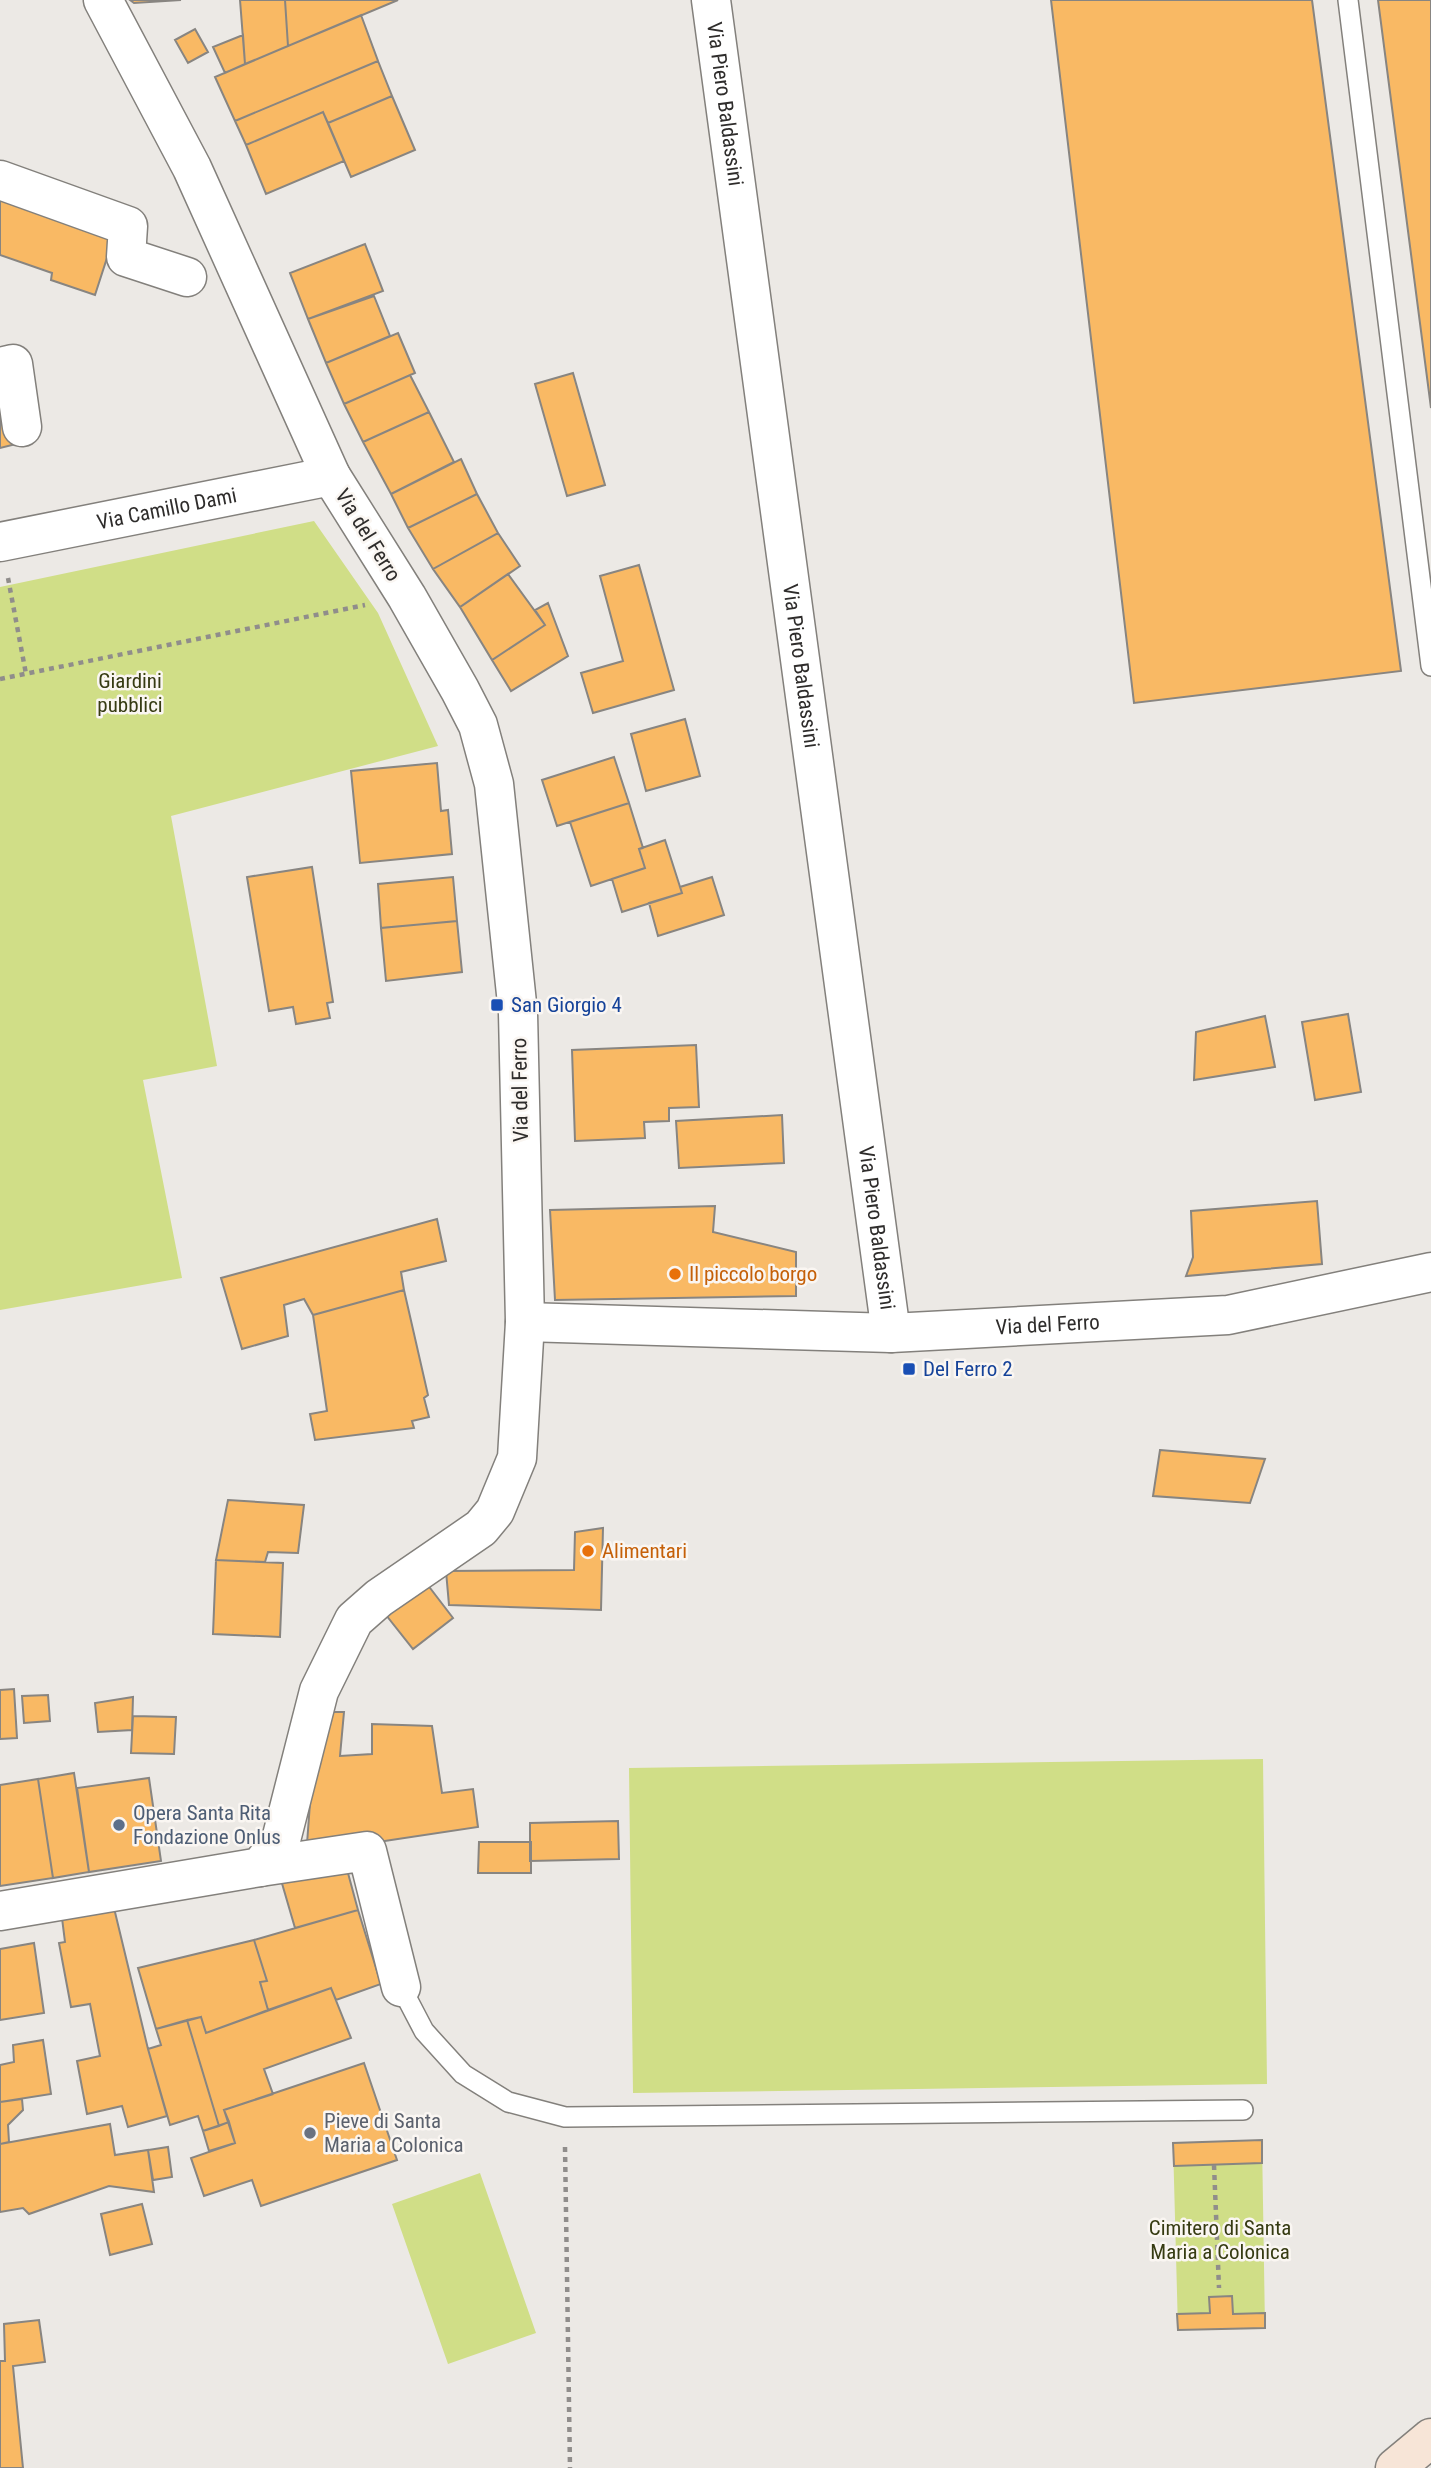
<svg xmlns="http://www.w3.org/2000/svg" width="1431" height="2468" viewBox="0 0 1431 2468" font-family="'Roboto Condensed',sans-serif">
<style>
.green{fill:#d0de87}
.building{fill:#f9b964;stroke:#888581;stroke-width:2}
.lines{fill:none;stroke-linecap:round;stroke-linejoin:round}
.lane-casing{stroke:#83807c;stroke-width:22}
.street-casing{stroke:#83807c;stroke-width:41}
.secondary-casing{stroke:#83807c;stroke-width:41}
.path{stroke:#908d8b;stroke-width:4.5;stroke-dasharray:5 5;stroke-linecap:butt}
.lane{stroke:#fff;stroke-width:19}
.street{stroke:#fff;stroke-width:38}
.secondary{stroke:#f7e5d7;stroke-width:38}
.transit-dot{fill:#1a4fb4;stroke:#faf6f2;stroke-width:2.5}
.food-dot{fill:#e8710a;stroke:#faf6f2;stroke-width:2.5}
.service-dot{fill:#5c6f8a;stroke:#faf6f2;stroke-width:2.5}
.worship-dot{fill:#6b7280;stroke:#faf6f2;stroke-width:2.5}
.labels{text-anchor:middle;dominant-baseline:central;stroke-width:5;stroke-linejoin:round;paint-order:stroke}
.street-label{font-size:21px;fill:#2e2c2b;stroke:#faf6f2}
.park-label{font-size:21px;fill:#363b12;stroke:#faf6f2}
.transit-label{font-size:21px;fill:#164399;stroke:#faf6f2;text-anchor:start}
.food-label{font-size:21px;fill:#c56008;stroke:#faf6f2;text-anchor:start}
.service-label{font-size:21px;fill:#4e5e75;stroke:#faf6f2;text-anchor:start}
.worship-label{font-size:21px;fill:#5b616d;stroke:#faf6f2;text-anchor:start}
</style>
<rect width="100%" height="100%" fill="#ece9e5"/>
<path class="green" d="M314,521L378,613L438,746L171,816L217,1066L143,1080L182,1278L0,1310V587Z
M1263,1759L1267,2084L633,2093L629,1768Z
M1262,2140L1265,2328L1178,2330L1173,2143Z
M480,2173L536,2333L448,2364L392,2204Z"/>
<path class="building" d="M130,0H181L134,3Z
M240,0H285L288,46L245,64Z
M285,0H398L288,46Z
M1051,0H1312L1401,671L1134,703Z
M1378,0H1431V408Z
M361,15L378,61L235,121L215,77Z
M195,29L208,52L188,63L175,40Z
M243,35L245,64L225,73L213,47Z
M378,61L392,96L328,123L323,112L246,145L235,121Z
M392,96L415,150L351,177L328,123Z
M323,112L344,161L266,194L246,145Z
M0,198L117,227L95,295L51,280L52,273L0,255Z
M365,244L383,291L308,319L290,273Z
M374,296L390,336L326,363L308,319Z
M398,333L415,373L344,404L326,363Z
M573,373L605,485L567,496L535,384Z
M0,374L16,444L0,448Z
M410,375L429,412L363,442L344,404Z
M429,412L454,462L391,494L363,442Z
M461,459L477,494L408,528L391,494Z
M477,494L498,533L433,569L408,528Z
M498,533L520,566L460,607L433,569Z
M639,565L674,690L593,713L581,673L623,661L600,576Z
M508,574L545,625L492,660L460,607Z
M548,603L568,656L511,691L492,660L545,625L535,610Z
M685,719L700,776L646,791L631,734Z
M614,757L629,803L557,826L542,780Z
M437,763L441,811L448,810L452,854L360,863L351,771Z
M629,803L643,848L639,849L645,868L591,886L570,822Z
M665,840L682,893L622,912L612,879L645,868L639,849Z
M312,867L333,1002L327,1003L330,1018L296,1024L293,1007L269,1011L247,877Z
M453,877L457,921L381,928L378,884Z
M712,877L724,915L658,936L649,903L682,893L680,887Z
M457,921L462,972L386,981L381,928Z
M1348,1014L1361,1092L1315,1100L1302,1022Z
M1265,1016L1275,1067L1194,1080L1196,1032Z
M696,1045L699,1107L669,1108V1121L644,1122L645,1138L575,1141L572,1050Z
M782,1115L784,1163L679,1168L676,1121Z
M1317,1201L1322,1264L1186,1276L1193,1257L1191,1211Z
M715,1206L713,1232L796,1252V1296L555,1300L550,1210Z
M437,1219L446,1261L401,1272L404,1290L313,1315L304,1299L284,1305L288,1336L242,1349L221,1278Z
M404,1290L428,1395L424,1398L429,1417L412,1421L414,1428L315,1440L310,1414L327,1411L313,1315Z
M1160,1450L1265,1459L1250,1503L1153,1496Z
M228,1500L304,1505L298,1553L268,1552L265,1562L216,1560Z
M603,1528L601,1610L449,1605L446,1571L574,1570L575,1532Z
M216,1560L283,1563L280,1637L213,1634Z
M427,1584L453,1618L413,1649L386,1615Z
M14,1689L17,1738L0,1739V1690Z
M48,1695L50,1721L24,1723L22,1696Z
M133,1697L132,1730L98,1732L95,1703Z
M328,1712H344L340,1756L372,1754V1724L432,1726L442,1793L473,1789L478,1827L378,1842L307,1844L313,1762Z
M133,1716L176,1717L174,1754L131,1753Z
M74,1773L89,1872L53,1878L38,1779Z
M149,1778L161,1861L89,1872L77,1788Z
M38,1779L53,1878L0,1886V1785Z
M618,1821L619,1859L530,1861V1823Z
M479,1842H531V1873H478Z
M345,1862L358,1910L295,1928L281,1880Z
M114,1908L148,2049L167,2116L128,2127L122,2106L87,2114L77,2061L100,2056L90,2004L71,2007L59,1943L65,1942L62,1918Z
M358,1910L381,1984L336,2000L331,1988L268,2010L260,1982L267,1981L254,1940Z
M254,1940L267,1981L260,1982L268,2010L206,2033L201,2017L156,2029L138,1968Z
M34,1943L44,2013L0,2020V1949Z
M331,1988L351,2038L264,2069L273,2094L224,2110L229,2122L219,2126L187,2020L201,2017L206,2033Z
M187,2020L219,2126L203,2131L198,2116L170,2125L148,2049L161,2045L156,2029Z
M43,2040L51,2094L0,2102V2065L14,2062L13,2045Z
M364,2063L397,2160L261,2206L252,2180L204,2196L191,2158L235,2143L224,2110Z
M22,2099L23,2110L8,2125L9,2142L0,2144V2102Z
M229,2122L235,2143L209,2151L203,2131Z
M110,2124L115,2155L148,2150L154,2192L109,2186L29,2214L23,2208L0,2212V2144Z
M1262,2140V2163L1174,2166L1173,2143Z
M168,2147L172,2177L153,2180L148,2150Z
M142,2204L152,2244L110,2255L101,2214Z
M1232,2296L1233,2314L1265,2313V2328L1178,2330L1177,2314L1210,2313L1209,2297Z
M39,2320L45,2362L13,2366L23,2468H0V2361H5L4,2324Z"/>
<g class="lines">
<defs>
<path id="lane" d="M1348,0L1431,666
M401,1987L424,2031L463,2074L508,2102L565,2117L1243,2110"/>
<g id="street">
<path id="s1" d="M711,0L891,1333"/>
<path d="M0,180L128,226L126,257L187,277"/>
<path d="M0,367L13,364L22,427"/>
<path id="s2" d="M0,542L331,476"/>
<path id="s3" d="M525,1322L891,1333L1228,1315L1431,1272"/>
<path d="M260,1867L367,1851L401,1987"/>
<path d="M0,1911L260,1867L281,1840L319,1691L354,1620L379,1598L481,1528L495,1511L517,1458L525,1322L518,1013L494,784L478,725L460,690L407,597L331,476L192,168L103,0"/>
</g>
<path id="secondary" d="M1395,2468L1431,2438"/>
</defs>
<use href="#lane" class="lane-casing"/>
<use href="#street" class="street-casing"/>
<use href="#secondary" class="secondary-casing"/>
<path class="path" d="M8,578L26,674
M0,679L365,605
M565,2147L570,2468
M1214,2165L1219,2288"/>
<use href="#lane" class="lane"/>
<use href="#street" class="street"/>
<use href="#secondary" class="secondary"/>
</g>
<g class="transit-dot">
<rect x="490" y="998" width="14" height="14" rx="3.5"/>
<rect x="902" y="1362" width="14" height="14" rx="3.5"/>
</g>
<g class="food-dot">
<circle cx="675" cy="1274" r="7"/>
<circle cx="588" cy="1551" r="7"/>
</g>
<circle class="service-dot" cx="119" cy="1825" r="7"/>
<circle class="worship-dot" cx="310" cy="2133" r="7"/>
<g class="labels">
<g class="street-label">
<text stroke="none"><textPath href="#s1" startOffset="105">Via Piero Baldassini</textPath></text>
<text stroke="none"><textPath href="#s2" startOffset="170">Via Camillo Dami</textPath></text>
<text transform="translate(368 535) rotate(58)">Via del Ferro</text>
<text stroke="none"><textPath href="#s1" startOffset="672">Via Piero Baldassini</textPath></text>
<text transform="translate(520 1090) rotate(-91)">Via del Ferro</text>
<text stroke="none"><textPath href="#s1" startOffset="1239">Via Piero Baldassini</textPath></text>
<text stroke="none"><textPath href="#s3" startOffset="523">Via del Ferro</textPath></text>
</g>
<g class="park-label">
<text x="130" y="681">Giardini<tspan x="130" dy="24">pubblici</tspan></text>
<text x="1220" y="2228">Cimitero di Santa<tspan x="1220" dy="24">Maria a Colonica</tspan></text>
</g>
<g class="transit-label">
<text x="511" y="1005">San Giorgio 4</text>
<text x="923" y="1369">Del Ferro 2</text>
</g>
<g class="food-label">
<text x="689" y="1274">Il piccolo borgo</text>
<text x="602" y="1551">Alimentari</text>
</g>
<g class="service-label">
<text x="133" y="1813">Opera Santa Rita<tspan x="133" dy="24">Fondazione Onlus</tspan></text>
</g>
<g class="worship-label">
<text x="324" y="2121">Pieve di Santa<tspan x="324" dy="24">Maria a Colonica</tspan></text>
</g>
</g>
</svg>
